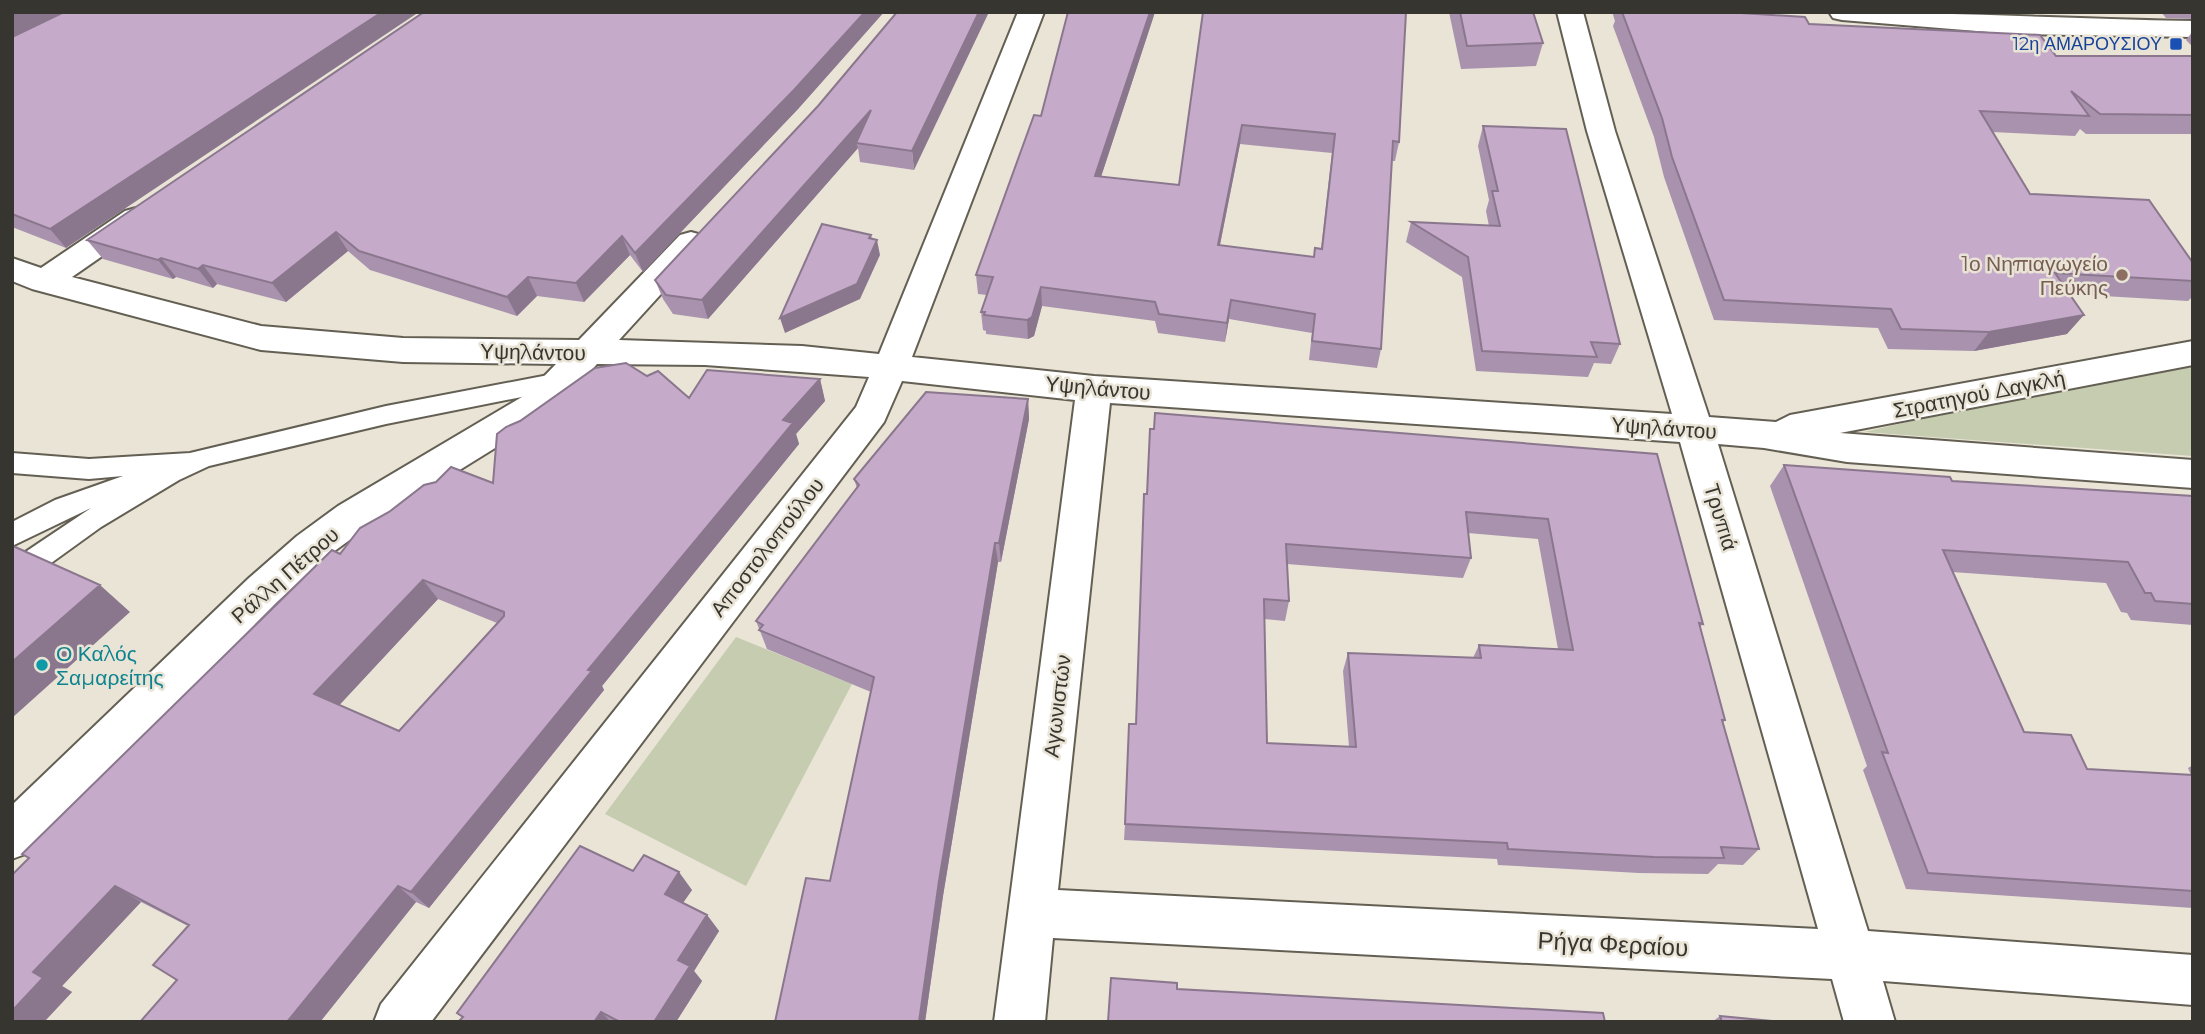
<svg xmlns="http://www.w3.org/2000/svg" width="2205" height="1034" viewBox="0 0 2205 1034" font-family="Montserrat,sans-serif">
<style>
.green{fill:#c6ccb0}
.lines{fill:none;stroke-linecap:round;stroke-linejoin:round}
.lane-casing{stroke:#635f53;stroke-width:4}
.street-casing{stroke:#635f53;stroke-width:4}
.secondary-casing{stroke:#635f53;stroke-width:4}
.lane{fill:#fff;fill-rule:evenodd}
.street{fill:#fff;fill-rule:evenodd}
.secondary{fill:#fff;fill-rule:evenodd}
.wall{fill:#a992ad;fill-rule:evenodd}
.shaded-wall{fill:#8a778d}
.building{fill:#c5aac9;stroke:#8a778d;stroke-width:2;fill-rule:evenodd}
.transit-dot{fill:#1a4fb4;stroke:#e9e4d6;stroke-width:2.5}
.education-dot{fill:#8d6e63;stroke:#e9e4d6;stroke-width:2.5}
.culture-dot{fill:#0f9aa8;stroke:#e9e4d6;stroke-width:2.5}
.labels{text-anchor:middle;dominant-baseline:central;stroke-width:5;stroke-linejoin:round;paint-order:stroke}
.far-transit-label{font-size:18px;fill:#164399;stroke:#e9e4d6;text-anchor:end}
.education-label{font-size:21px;fill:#785e54;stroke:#e9e4d6;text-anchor:end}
.street-label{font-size:21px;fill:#373530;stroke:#e9e4d6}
.culture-label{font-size:21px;fill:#0d838f;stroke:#e9e4d6;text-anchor:start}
.near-street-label{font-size:24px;fill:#373530;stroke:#e9e4d6}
</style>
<rect width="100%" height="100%" fill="#e9e4d6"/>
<path class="green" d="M2193,365V456L1864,432L2035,393Z
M736,637L852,684L746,886L605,814Z"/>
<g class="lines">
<defs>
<path id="lane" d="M564,372L572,375L576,381L572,387L386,424L209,466L179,480L101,527L22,584L12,587V561L91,508L12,546V522L55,500L123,476L89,479L12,473V453L89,459L190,453L386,406Z"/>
<path id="street" d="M1018,12H1044L912,357L1094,376L1672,414L1587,131L1557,12H1583L1615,131L1709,417L1776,422L1790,415L2193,341V365L1840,433L2193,460V488L1847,462L1764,448L1718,444L1868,931L2193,955V1005L1883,981L1895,1022H1844L1832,979L1053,938L1045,1022H994L1075,400L902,381L884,422L431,1022H374L381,1004L856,407L869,377L705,365L597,364L553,412L366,528L325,558L277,602L28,853L12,859V805L249,578L297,536L338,506L527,394L556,364L403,362L261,350L32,289L12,281V258L41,268L125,211L136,208L147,211L152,218L147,225L72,277L261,326L403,338L579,340L680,235L691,232L702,235L707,242L702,249L619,340L802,346L879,354ZM1110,403L1680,442L1818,929L1058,890Z"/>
<path id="secondary" d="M1829,12C1950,12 2071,19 2193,21V37L2013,34L1842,20L1833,18Z"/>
</defs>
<use href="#lane" class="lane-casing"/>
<use href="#street" class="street-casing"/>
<use href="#secondary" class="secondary-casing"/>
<use href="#lane" class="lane"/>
<use href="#street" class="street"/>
<use href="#secondary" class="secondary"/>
</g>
<path class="wall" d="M12,12L66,248L12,227Z
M424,12H884L798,109L643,272L630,255L584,302L537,296L517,316L370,270L348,251L286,302L217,284L213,288L176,277L173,279L103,259L87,240Z
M897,12L914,170L860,162L858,148L708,319L673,314L663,299L655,280L818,106Z
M1068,12H1155L1101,177L1179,185L1203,12L1399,142L1395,161H1392L1381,349L1377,368L1309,360L1312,333L1229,319L1225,342L1158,333L1155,321L1042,306L1034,336L1028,339L986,334V331L983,330L981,312L987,295L978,294L976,275L1041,116ZM1240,144L1332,153L1321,249L1313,257L1220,245Z
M1449,12H1533L1543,43L1536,66L1461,69Z
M1614,12H1725L2056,56H2193V134H2086L2080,129L2075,136L1992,132L2030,194L2193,263V296L2188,301L2070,294L2067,334L1974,351L1888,349L1878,328L1714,320L1664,177L1654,137L1613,26L1615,21L1613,15Z
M2161,12H2193V19L2166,18Z
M2193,31V47L2186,40Z
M1483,126L1620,344L1611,364L1594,363L1588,377L1476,371L1462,277L1406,242L1411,222L1489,226L1486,211L1489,200L1478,146Z
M647,376L689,398L820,379L825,401L796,434L799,444L602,686L604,690L429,908L416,902L320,1022H140L177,980L188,926L141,902L62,986L72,992L44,1022H12L340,554L493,483ZM438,599L497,623L399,731L339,705Z
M1028,399L1029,419L1001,562H998L943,896L925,1022H775L830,881L871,692L767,649L756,621L857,488L854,479Z
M1657,454L1703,624L1700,627L1725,720L1723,723L1759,849L1743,865L1718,864L1708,874L1639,873L1498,865L1497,859L1124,840L1125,824L1136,724L1147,494ZM1468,533L1538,539L1558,649L1479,645L1473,658L1348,653L1343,671L1349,747L1267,743L1264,619L1285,621L1289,601L1287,564L1463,578L1471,558Z
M1784,465L1952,481L2193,496V625L2131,620L2127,613L2121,612L2106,583L1952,572L2024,732L2087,769L2191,775L2188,768L2193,765V908L1906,889L1863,770L1867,766L1770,486Z
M633,871L692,890L683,903L707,915L719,931L694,971L702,981L676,1022H462V1017L457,1013Z
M1720,1016L1783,1022H1712Z"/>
<path class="shaded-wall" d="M15,12H64L12,40V14Z
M382,12H419L66,248L50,229Z
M865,12H884L798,109L643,272L635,253Z
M979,12H989L914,170L912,151Z
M1150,12H1155L1095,195V176Z
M871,110L856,143L858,148L708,319L702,300Z
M1242,125L1240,144L1216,264L1218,245Z
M336,232L348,251L286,302L272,283Z
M871,235L873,248L877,240L880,255L860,299L785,333L780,318L869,238Z
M622,236L630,255L584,302L576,283Z
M161,258L176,277L173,279L158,260Z
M203,265L217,284L213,288L198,269Z
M528,277L537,296L517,316L507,297Z
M1041,287L1042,306L1034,336L1028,339L1027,320Z
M1231,300L1229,319L1225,342L1227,323Z
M2084,315L2067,334L1974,351L1989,332Z
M820,379L825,401L796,434L799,444L602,686L604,690L429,908L411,892L588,670L783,420Z
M1028,399L1029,419L1001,562L999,543Z
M995,543L998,562L943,896L925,1022H919L939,881Z
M423,580L438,599L333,712L314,694Z
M100,585L130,612L12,718V662Z
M679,872L692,890L677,911L665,894Z
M115,886L141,902L62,986L72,992L44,1022H12V1011L33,972Z
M398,886L416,902L320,1022H287Z
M707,915L719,931L694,971L702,981L676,1022H654L678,960Z
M601,1012L611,1022H594Z"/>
<path class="building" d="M64,12H382L50,229L12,214V37Z
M424,12H865L794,90L635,253L622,236L576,283L528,277L507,297L359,251L336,232L272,283L203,265L198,269L161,258L158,260L87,240Z
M897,12H979L912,151L856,143L871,110L702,300L666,295L655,280L818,106Z
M1068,12H1150L1095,176L1179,185L1203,12H1406L1399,142L1393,141L1381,349L1312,341L1315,314L1231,300L1227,323L1159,314L1155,302L1041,287L1032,317L1027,320L984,315L985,312H981L993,277L976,275L1034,115L1041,116ZM1242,125L1335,134L1322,249L1315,248L1314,257L1218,245Z
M1460,12H1533L1543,43L1467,46Z
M1622,12H1725L1805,17L1809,24L2040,35L2056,56H2193V115L2100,114L2071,91L2089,116L1980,111L2030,194L2149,200L2193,263V281L2055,273L2084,315L1989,332L1901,329L1891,309L1724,300L1672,157L1662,118Z
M1483,126L1566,129L1620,344L1591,342L1597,357L1482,351L1468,257L1411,222L1500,226L1492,191H1498Z
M822,224L871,235L869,238L877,240L857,284L780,318Z
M626,363L647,376L658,371L689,398L707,370L820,379L783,420L793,423L588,670L592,671L411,892L398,886L287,1022H140L177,980L153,965L189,925L115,886L33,972L43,978L12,1011V875L29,858L22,854L332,550L340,554L360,528L389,512L424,485L436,482L451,467L493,483L497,434L506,427L520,421L595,368ZM423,580L504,612V616L399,731L314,694Z
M926,392L1028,399L999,543H995L939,881L919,1022H775L806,878L830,881L874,677L759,630L763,625L756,621L859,485L854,479Z
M1155,413L1657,454L1703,624L1699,623L1725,720H1722L1759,849L1721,847L1724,858L1654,857L1508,849L1507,843L1125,824L1129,724H1136L1144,494H1147L1150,429H1154ZM1466,512L1548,519L1573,650L1479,645L1481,658L1348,653L1356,747L1267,743L1264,599L1289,601L1286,544L1471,558Z
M1784,465L1950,477L1952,481L2193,496V604L2155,601L2151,593H2145L2128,562L1943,550L2024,732L2071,735L2087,769L2193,775V891L1928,873L1882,752L1888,753Z
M13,546L100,585L12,662V547Z
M580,846L633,871L644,855L679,872L665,894L707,915L678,960L690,966L654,1022H620L601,1012L594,1022H462L460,1020L463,1017L457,1013Z
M1111,978L1177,983V989L1603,1013L1605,1022H1108Z
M1720,1016L1783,1022H1722Z"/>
<rect class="transit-dot" x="2169" y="37" width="14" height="14" rx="3.5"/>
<circle class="education-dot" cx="2122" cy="275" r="7"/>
<circle class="culture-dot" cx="42" cy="665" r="7"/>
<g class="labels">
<g class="far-transit-label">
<text x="2162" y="44">12η ΑΜΑΡΟΥΣΙΟΥ</text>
</g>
<g class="education-label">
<text x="2108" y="263">1ο Νηπιαγωγείο<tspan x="2108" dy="24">Πεύκης</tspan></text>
</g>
<g class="street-label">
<text transform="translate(533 352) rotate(1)">Υψηλάντου</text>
<text transform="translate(1098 388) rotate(5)">Υψηλάντου</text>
<text transform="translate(1979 394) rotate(-11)">Στρατηγού Δαγκλή</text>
<text transform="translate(1664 428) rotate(4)">Υψηλάντου</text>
<text transform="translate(1721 517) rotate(73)">Τρυπιά</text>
<text transform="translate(767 547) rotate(-52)">Αποστολοπούλου</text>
<text transform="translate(285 575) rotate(-41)">Ράλλη Πέτρου</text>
<text transform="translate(1057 706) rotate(-83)">Αγωνιστών</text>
</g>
<g class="culture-label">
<text x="56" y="653">Ο Καλός<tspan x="56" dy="24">Σαμαρείτης</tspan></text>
</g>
<g class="near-street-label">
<text transform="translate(1613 944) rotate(3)">Ρήγα Φεραίου</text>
</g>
</g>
<rect width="2205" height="1034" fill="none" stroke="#373530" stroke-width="28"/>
</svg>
